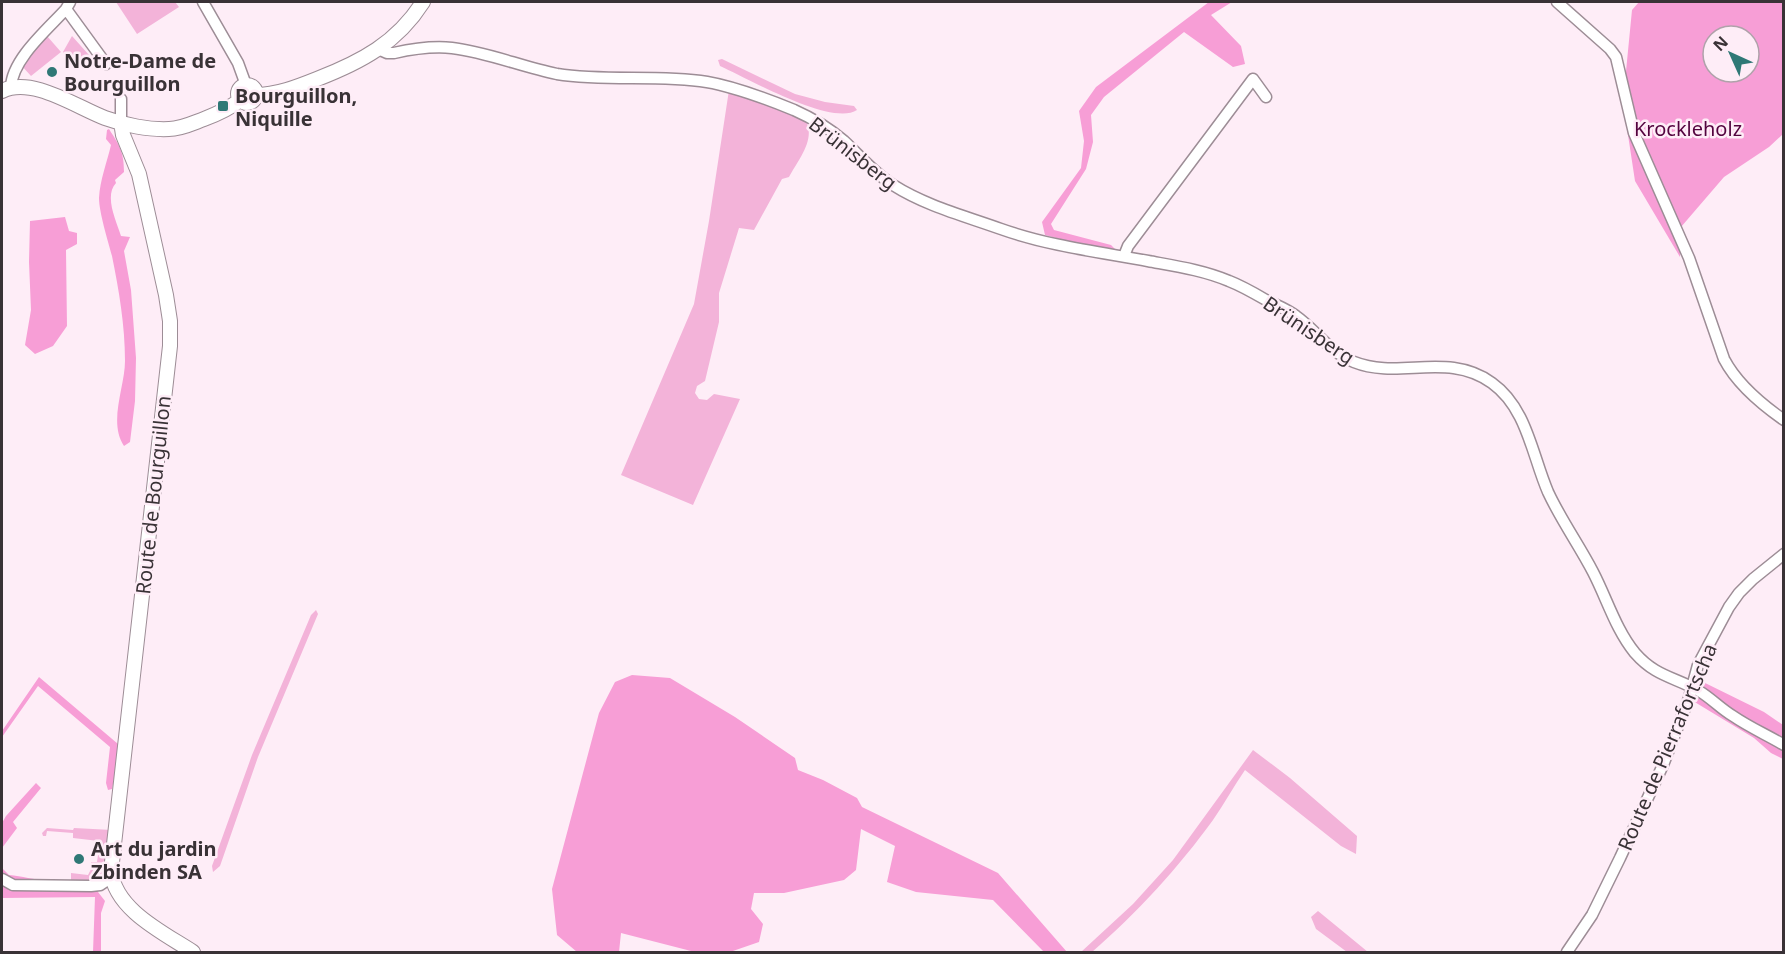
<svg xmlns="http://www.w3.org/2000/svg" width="1785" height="954" viewBox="0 0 1785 954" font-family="'Noto Sans',sans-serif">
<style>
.green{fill:#f3b3d9}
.forest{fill:#f79ed6;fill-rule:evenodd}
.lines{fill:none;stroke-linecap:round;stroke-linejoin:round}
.minor-casing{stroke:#9d8d96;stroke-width:13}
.major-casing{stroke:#9d8d96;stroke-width:16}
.minor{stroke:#fff;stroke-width:10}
.major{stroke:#fff;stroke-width:14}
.poi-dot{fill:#2f7876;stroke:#feedf7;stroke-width:2}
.labels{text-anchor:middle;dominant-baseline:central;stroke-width:5;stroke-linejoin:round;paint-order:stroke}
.poi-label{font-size:20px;font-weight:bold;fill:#393236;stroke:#feedf7;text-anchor:start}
.park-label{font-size:20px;fill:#54043f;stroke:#feedf7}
.street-label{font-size:20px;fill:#393236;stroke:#feedf7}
</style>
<rect width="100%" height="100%" fill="#feedf7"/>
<path class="green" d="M116,2H175L179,7L137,34Z
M47,36L61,52L31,76L21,65Z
M72,36L89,55L77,67L63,52Z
M722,59L795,94L825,102L854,106L857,110C832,127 747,78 720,66L718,60Z
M729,90L803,117C819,136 798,160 789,177L782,179L754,230L739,228L719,293V322L705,381L697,386L695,393L699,399L707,400L714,394L740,399L693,505L621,475L694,304L709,221Z
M316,610L318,614L258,757L220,866L213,872L212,866L252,755L311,615Z
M1253,750L1290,778L1357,836L1356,854L1341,846L1245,770C1234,786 1224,804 1213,820C1179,867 1136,914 1092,952H1081L1133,904L1173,860Z
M47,828L73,830L74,828L112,830L106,877L98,881L71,880V873L88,875L91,869V862H97L98,855H102L103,847L99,846V841L73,838V833L47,831L46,836H43L42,833Z
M1318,911L1368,952H1347L1316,929L1311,917Z"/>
<path class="forest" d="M1209,2H1232L1211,15L1241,46L1245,64L1233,67L1184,32L1104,97L1091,115L1093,142L1086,169L1051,224L1054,230L1111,245L1116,250L1079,244L1045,235L1042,222L1081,168L1084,141L1079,111L1096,87Z
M1639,2H1783V134L1769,147L1724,177L1681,227L1680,257L1635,181L1623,102L1632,10ZM1713,36H1749V72H1713Z
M109,129C119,145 124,151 124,172L115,180L116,183C104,196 116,220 121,236L130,237L124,251L131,290L136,358L135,401L130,442L124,446C108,422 125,387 125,361C125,325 119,291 112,256C108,241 99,212 99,198C100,180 107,162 111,145L106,139L107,130Z
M65,217L69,231L77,233V244L66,250L67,326L53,346L35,354L25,345L31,310L29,262L30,221Z
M632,675L670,678L735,717L795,758L798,770L823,780L857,798L862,807L998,873L1067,952H1044L993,900L916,892L887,882L895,846L861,829L856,870L844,880L784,893H754L751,909L763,924L759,942L730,952L691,951L621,933L619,952H577L557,935L552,889L599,713L615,682Z
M39,677L131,755L130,771L117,763L112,789L108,790L106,783L110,747L38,686L2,737V731Z
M1699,680L1764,712L1783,725V759L1771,753L1754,738L1693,701Z
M36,783L41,788L13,822L17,828L2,848V823L6,816Z
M2,868L9,875C23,876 37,881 51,880C66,880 83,880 98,880V892L105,901L101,913V952H93L95,897L2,898Z"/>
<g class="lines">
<defs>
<path id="minor" d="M203,2L238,63L246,85
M1557,2L1610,49L1616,57L1634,133L1689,258L1724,359C1737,384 1761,404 1784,420
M66,9L106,64
M378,49L387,53H394C412,49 433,46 452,48C487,52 522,67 557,74C607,82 657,74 707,82C736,87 767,99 794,110C812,118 829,128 844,141C860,156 874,173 893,185C926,206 965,216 1001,229C1049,246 1099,252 1148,261C1175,266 1203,270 1229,281C1242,286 1254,293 1266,300C1276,305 1287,309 1296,316C1316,330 1329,352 1354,362C1399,380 1448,351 1492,383C1527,408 1532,455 1548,492C1561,520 1579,545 1593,572C1607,599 1616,630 1635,653C1656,677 1675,677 1699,691C1711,698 1721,709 1733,716C1749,727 1767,735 1784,745
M11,87C12,59 48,29 66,9L70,2
M121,99V122
M1124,256L1128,246L1253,79L1266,97
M2,879L13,885L91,886L100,885L112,877
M1567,952L1592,915L1620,858L1663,765L1689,698L1698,665L1707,648L1729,607L1739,593L1753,579L1784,554"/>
<path id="major" d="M238 94a9 9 0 1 1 18 0a9 9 0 1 1-18 0Z
M2,91C32,76 76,107 105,118C124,125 149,130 169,129C181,129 193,123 204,119C217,114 229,109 240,100
M255,95C277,95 297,87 317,79C361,62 397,43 423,2
M121,122L123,135L139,174L166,295L170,321V346L111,871C115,910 164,933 193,952"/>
</defs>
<use href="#minor" class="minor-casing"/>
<use href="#major" class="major-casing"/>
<use href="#minor" class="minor"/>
<use href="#major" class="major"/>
</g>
<g class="poi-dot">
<circle cx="52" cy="72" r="6"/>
<rect x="217" y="100" width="12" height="12" rx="3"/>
<circle cx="79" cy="859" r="6"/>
</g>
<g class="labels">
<g class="poi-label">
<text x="64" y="60">Notre-Dame de<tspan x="64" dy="23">Bourguillon</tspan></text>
<text x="235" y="95">Bourguillon,<tspan x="235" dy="23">Niquille</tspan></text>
<text x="91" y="848">Art du jardin<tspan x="91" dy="23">Zbinden SA</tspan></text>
</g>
<g class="park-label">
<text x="1688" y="128">Krockleholz</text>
</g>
<g class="street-label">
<text transform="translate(853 153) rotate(38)">Brünisberg</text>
<text transform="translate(1309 330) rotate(34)">Brünisberg</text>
<text transform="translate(153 495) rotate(-84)">Route de Bourguillon</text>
<text transform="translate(1667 747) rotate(-67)">Route de Pierrafortscha</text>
</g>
</g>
<rect width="1785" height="954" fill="none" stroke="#393236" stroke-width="6"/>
<g transform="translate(1731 54) rotate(315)"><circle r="28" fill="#feedf7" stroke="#afa2aa" stroke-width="1.5"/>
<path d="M0-4.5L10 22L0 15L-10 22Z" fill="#2f7876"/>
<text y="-9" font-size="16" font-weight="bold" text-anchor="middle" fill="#393236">N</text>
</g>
</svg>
